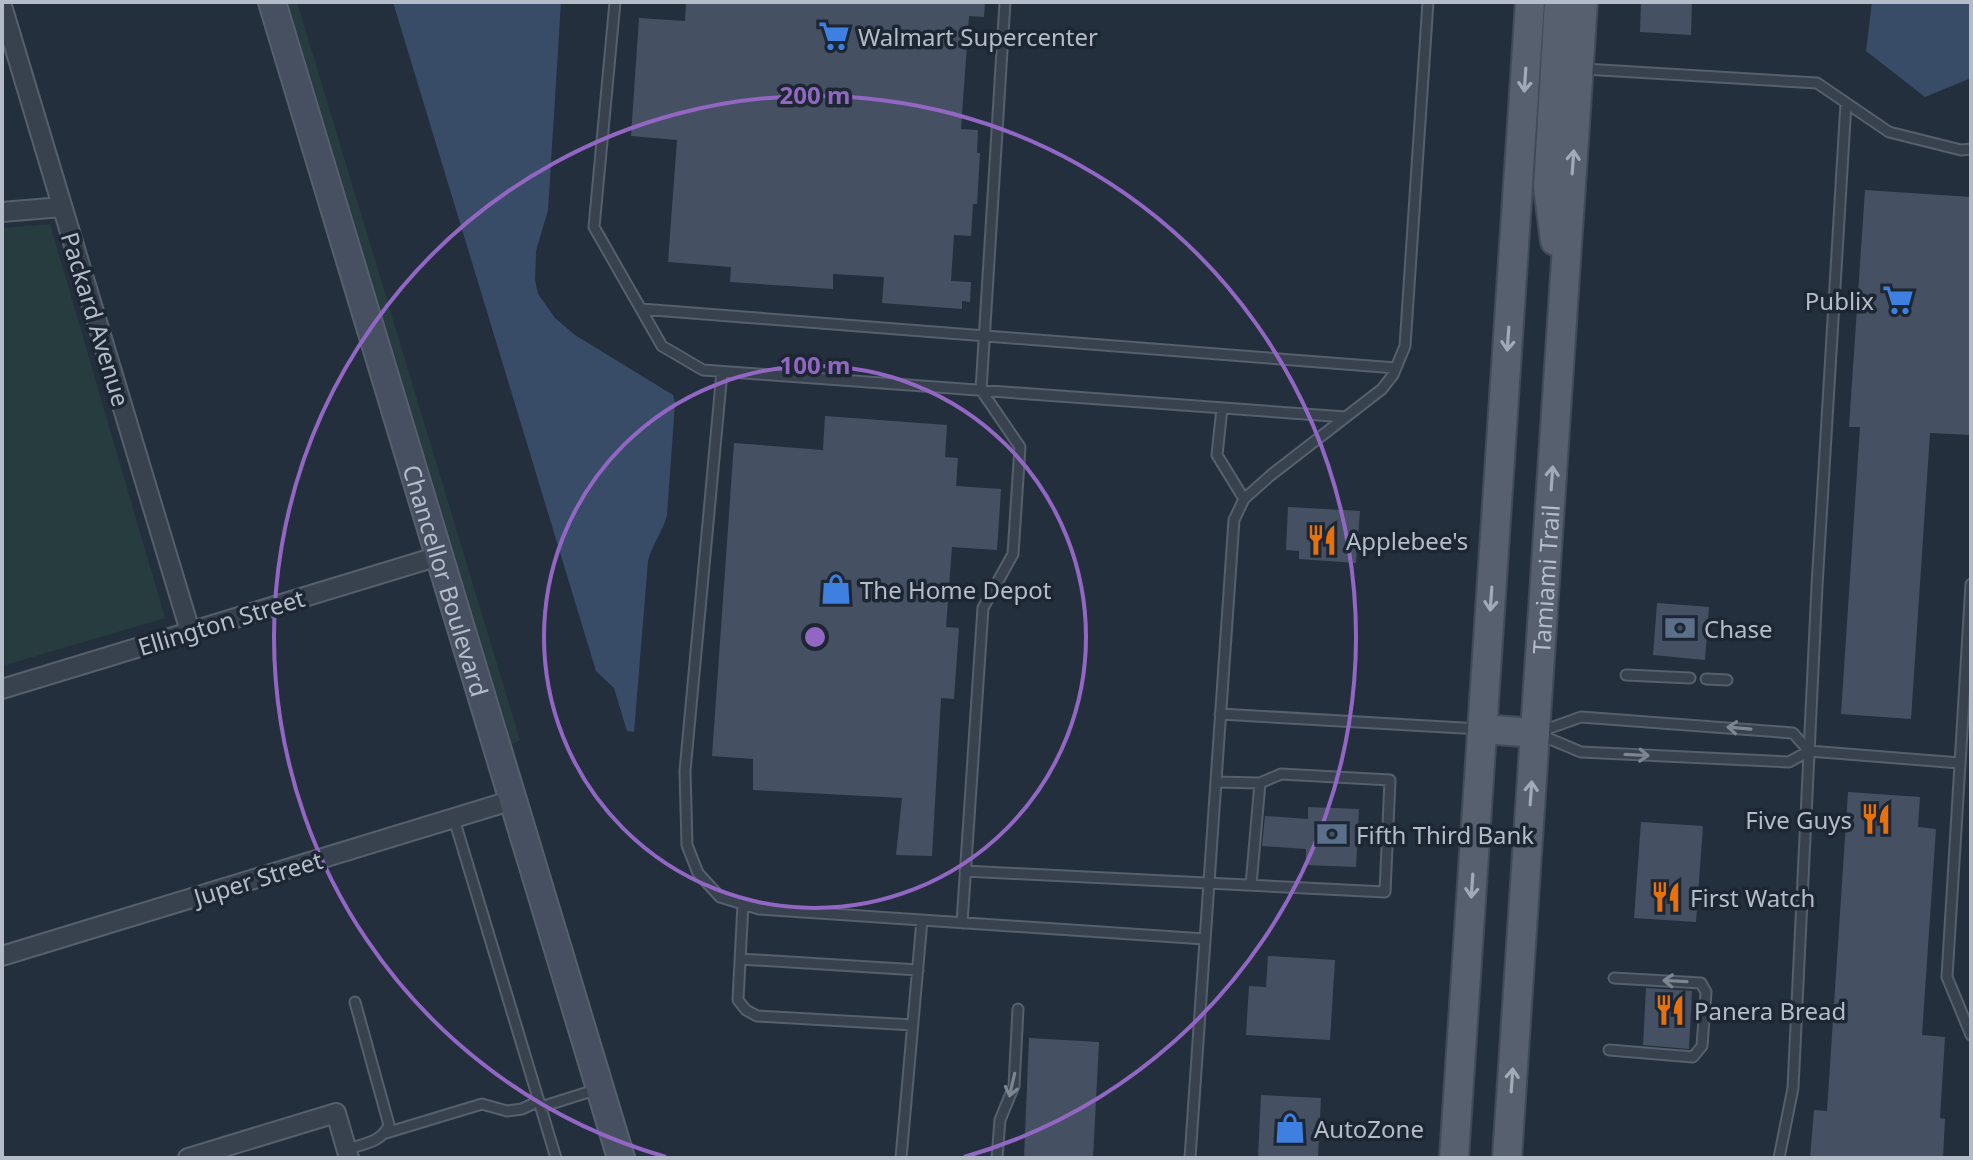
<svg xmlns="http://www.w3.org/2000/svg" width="1973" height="1160" viewBox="0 0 1973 1160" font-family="'Noto Sans',sans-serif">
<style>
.green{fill:#263c3f}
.water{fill:#394c67}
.building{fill:#455162}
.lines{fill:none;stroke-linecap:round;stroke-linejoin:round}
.lane-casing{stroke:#565f6c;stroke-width:13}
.street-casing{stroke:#565f6c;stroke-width:22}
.secondary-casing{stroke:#565f6c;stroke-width:30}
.primary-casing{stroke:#414a57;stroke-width:32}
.lane{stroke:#38414e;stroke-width:9}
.street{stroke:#38414e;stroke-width:18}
.secondary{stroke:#465061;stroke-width:26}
.primary{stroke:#56606e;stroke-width:28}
.oneway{stroke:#a1aab7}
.oneway2{stroke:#7c8592}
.ring{fill:none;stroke:#9266c3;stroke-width:4}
.labels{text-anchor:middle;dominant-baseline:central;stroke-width:7;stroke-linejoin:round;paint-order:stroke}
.poi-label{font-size:24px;fill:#b4bcc9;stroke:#1d2633;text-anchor:start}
.street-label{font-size:24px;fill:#b4bcc9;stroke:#1d2633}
.centre{fill:#9266c3;stroke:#1d2633;stroke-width:4}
.ring-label{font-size:24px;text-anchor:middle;font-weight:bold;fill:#9266c3;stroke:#1d2633;stroke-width:7;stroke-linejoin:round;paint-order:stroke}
</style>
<rect width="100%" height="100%" fill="#242f3e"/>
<path class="green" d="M288,2H297L520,740L512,744Z
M50,224L165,618L2,666V228Z"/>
<path class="water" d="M393,2H561L548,210L536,251L535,280L538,294L555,318L575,335L673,395L675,403L667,515C663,532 652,544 648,561L634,732L627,731L614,688L596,671Z
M1872,2H1971V78L1925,97L1866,51Z"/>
<path class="building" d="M686,2H985L984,17L969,16L961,129L978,130L977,153H980L977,204H973L971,236L954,235L951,281L971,282L970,302L962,301V309L882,303L884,277L833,274V289L730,282L731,267L668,262L677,140L631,136L639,18L685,21Z
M1641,2H1692L1691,35L1640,32Z
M1865,190L1971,197V435L1930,433L1911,719L1841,714L1860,427H1849Z
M825,416L947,425L945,457L958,458L956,486L1001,489L997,550L952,547L946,627L959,628L954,699L941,698L932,856L896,855L902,798L753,790V759L712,756L734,443L823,450Z
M1288,507L1360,511L1356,563L1299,559V551L1286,550Z
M1657,603L1709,607L1705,660L1653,655Z
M1848,792L1920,797L1918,827L1936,829L1922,1035L1945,1037L1940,1118L1945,1119L1943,1158H1810L1814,1110L1827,1111Z
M1308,807L1359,809L1356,867L1306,865V849L1262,846L1265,816L1308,819Z
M1641,822L1703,826L1696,922L1634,918Z
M1268,956L1335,960L1330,1040L1246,1035L1249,986L1266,987Z
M1646,988L1692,991L1689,1049L1643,1045Z
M1029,1038L1099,1042L1093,1158H1024Z
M1261,1095L1321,1098L1318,1158H1258Z"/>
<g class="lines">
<defs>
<path id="lane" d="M615,2L594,227L662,346L703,370L1346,417
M1584,69L1817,83L1889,132L1961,150L1971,149
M641,309L1396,368
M722,372L685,771L687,845L698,873L720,897L759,909L1205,939
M1222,408L1217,455L1244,499
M1971,584L1947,977L1971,1035
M1626,675L1690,678
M1706,679L1727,680
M1220,714L1480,729
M1539,732L1581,717L1793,733L1809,751
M1538,734L1581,752L1789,762L1809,751L1960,763
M1216,782L1260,783
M454,819L556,1158
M965,871L1385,892L1390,780L1281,774L1260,783L1251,885
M743,904L738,1000L746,1010L757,1016L913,1025
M962,923L983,608L1013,554L1020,447L981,390L1005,2
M740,959L918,970
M1609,1050L1693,1057L1702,1046L1706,992L1701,983L1614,978
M541,1107L598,1089
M386,1133L482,1104L507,1111L522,1109L539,1101
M347,1149C363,1144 382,1142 389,1125L355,1002
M901,1158L922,920
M997,1158L1000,1120L1014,1086L1018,1009
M1190,1158L1234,520L1244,499L1271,475L1382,389L1393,375L1405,346L1428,2
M1779,1158L1793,1088L1817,586L1846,103"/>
<path id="street" d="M2,6L190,631
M2,212L62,207
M2,689L439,556
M2,956L513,800
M188,1158L336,1113L349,1158"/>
<g id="secondary">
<path id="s1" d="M272,2L621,1158"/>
</g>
<g id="primary">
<path d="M1555,241L1548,187L1559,2"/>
<path d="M1482,729L1535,733"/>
<path d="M1454,1158L1530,2"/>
<path id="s2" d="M1507,1158L1583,2"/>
</g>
</defs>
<use href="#lane" class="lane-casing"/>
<use href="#street" class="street-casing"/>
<use href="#secondary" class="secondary-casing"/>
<use href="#primary" class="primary-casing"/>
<use href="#lane" class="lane"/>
<use href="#street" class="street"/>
<use href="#secondary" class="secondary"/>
<use href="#primary" class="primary"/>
</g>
<defs><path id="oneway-shaft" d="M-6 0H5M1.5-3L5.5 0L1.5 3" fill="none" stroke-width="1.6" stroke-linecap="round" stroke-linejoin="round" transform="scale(2)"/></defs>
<g class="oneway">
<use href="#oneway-shaft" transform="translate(1525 80) rotate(94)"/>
<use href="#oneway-shaft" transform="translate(1573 162) rotate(-86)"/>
<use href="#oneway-shaft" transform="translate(1508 339) rotate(94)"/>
<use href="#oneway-shaft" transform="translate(1552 478) rotate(-86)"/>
<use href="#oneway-shaft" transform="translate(1491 599) rotate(94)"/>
<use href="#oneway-shaft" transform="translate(1531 793) rotate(-86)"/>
<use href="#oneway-shaft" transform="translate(1472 886) rotate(94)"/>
<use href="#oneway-shaft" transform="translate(1512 1080) rotate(-86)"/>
</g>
<g class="oneway2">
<use href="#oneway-shaft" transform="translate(1739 728) rotate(-175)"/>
<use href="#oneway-shaft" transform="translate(1637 755) rotate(3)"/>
<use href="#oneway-shaft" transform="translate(1675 981) rotate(-177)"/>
<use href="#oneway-shaft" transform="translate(1012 1085) rotate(103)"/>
</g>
<g class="ring">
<circle cx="815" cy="637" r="271"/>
<path d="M666 1157A541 541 0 1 1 964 1157"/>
</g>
<defs>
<symbol id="supermarket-bare" viewBox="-9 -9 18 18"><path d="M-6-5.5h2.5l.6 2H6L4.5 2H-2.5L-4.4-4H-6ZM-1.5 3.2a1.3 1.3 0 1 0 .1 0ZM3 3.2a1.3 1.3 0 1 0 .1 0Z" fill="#3f7fe0" stroke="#1d2633" stroke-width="2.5" paint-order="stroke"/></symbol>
<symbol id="restaurant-bare" viewBox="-9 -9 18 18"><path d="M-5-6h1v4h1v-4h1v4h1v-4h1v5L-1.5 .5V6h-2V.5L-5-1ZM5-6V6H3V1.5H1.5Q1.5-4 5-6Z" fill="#e8710a" stroke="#1d2633" stroke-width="2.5" paint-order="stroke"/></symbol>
<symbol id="shop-bare" viewBox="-9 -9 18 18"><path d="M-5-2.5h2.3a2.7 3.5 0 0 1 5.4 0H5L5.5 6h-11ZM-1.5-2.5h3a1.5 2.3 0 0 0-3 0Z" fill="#3f7fe0" stroke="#1d2633" stroke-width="2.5" paint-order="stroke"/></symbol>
<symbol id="bank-bare" viewBox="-9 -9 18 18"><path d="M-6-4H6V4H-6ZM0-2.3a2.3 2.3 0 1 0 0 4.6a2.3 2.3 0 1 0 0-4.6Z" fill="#5c6f8a" stroke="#1d2633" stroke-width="2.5" paint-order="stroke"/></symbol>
</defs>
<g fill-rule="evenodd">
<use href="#supermarket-bare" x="812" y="14" width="44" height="44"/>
<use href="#supermarket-bare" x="1876" y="278" width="44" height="44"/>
<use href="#restaurant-bare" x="1300" y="518" width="44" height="44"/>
<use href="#shop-bare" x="814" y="567" width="44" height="44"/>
<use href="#bank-bare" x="1658" y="606" width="44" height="44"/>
<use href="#restaurant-bare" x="1854" y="797" width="44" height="44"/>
<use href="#bank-bare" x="1310" y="812" width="44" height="44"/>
<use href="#restaurant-bare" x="1644" y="875" width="44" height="44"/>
<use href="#restaurant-bare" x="1648" y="988" width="44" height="44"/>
<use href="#shop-bare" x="1268" y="1106" width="44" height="44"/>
</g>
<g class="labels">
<g class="poi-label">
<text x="858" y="36">Walmart Supercenter</text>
<text x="1874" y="300" text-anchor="end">Publix</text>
<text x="1346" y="540">Applebee's</text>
<text x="860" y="589">The Home Depot</text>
<text x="1704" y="628">Chase</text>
<text x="1852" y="819" text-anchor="end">Five Guys</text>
<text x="1356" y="834">Fifth Third Bank</text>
<text x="1690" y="897">First Watch</text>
<text x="1694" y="1010">Panera Bread</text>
<text x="1314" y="1128">AutoZone</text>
</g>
<g class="street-label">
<text transform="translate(96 319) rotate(73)">Packard Avenue</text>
<text stroke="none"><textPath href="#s1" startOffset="604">Chancellor Boulevard</textPath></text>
<text stroke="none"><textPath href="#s2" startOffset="580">Tamiami Trail</textPath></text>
<text transform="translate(221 622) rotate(-17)">Ellington Street</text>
<text transform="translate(258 878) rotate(-17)">Juper Street</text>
</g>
</g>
<circle cx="815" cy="637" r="12" class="centre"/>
<g class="ring-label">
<text x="815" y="104">200 m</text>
<text x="815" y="374">100 m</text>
</g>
<rect width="1973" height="1160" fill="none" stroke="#b4bcc9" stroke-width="8"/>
</svg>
